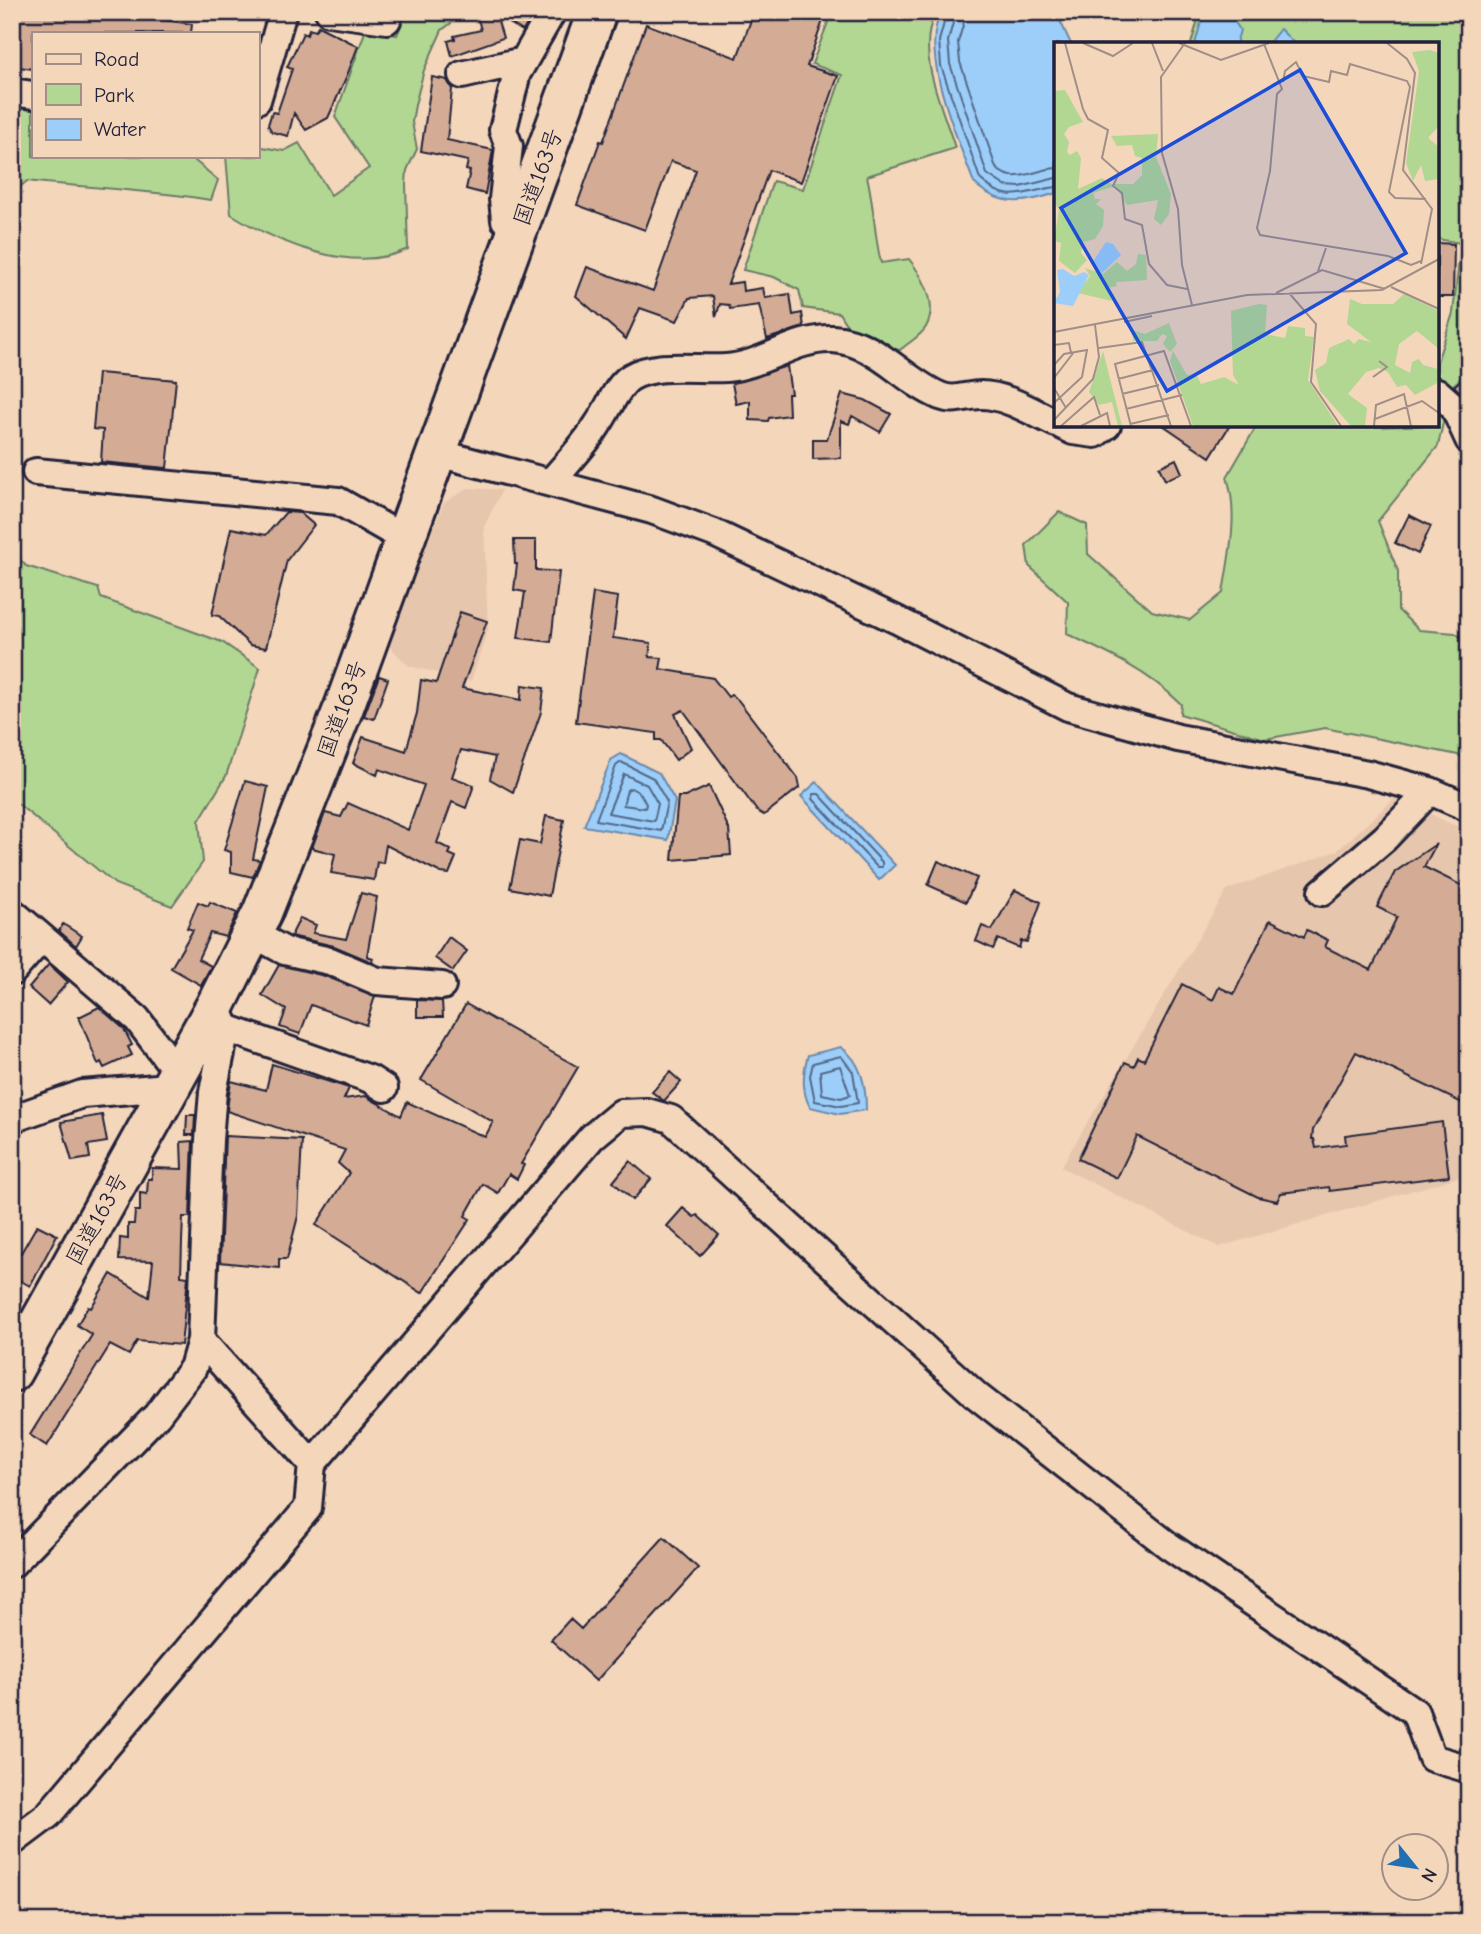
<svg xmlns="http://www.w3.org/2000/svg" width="1481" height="1934" viewBox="0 0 1481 1934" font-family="'Comic Neue','Klee One',sans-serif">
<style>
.built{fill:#e6c6ad}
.green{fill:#b2d793;stroke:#6a7c67;stroke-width:2}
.water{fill:#9ccef9;stroke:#6b89ad;stroke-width:2}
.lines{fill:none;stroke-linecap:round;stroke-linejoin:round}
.shore{stroke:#536787;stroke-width:2}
.building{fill:#d4ac95;stroke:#22223b;stroke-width:2}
.minor-casing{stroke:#22223b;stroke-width:32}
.highway-casing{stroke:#22223b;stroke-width:44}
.minor{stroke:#f4d6ba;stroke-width:26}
.highway{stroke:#f4d6ba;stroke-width:38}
.labels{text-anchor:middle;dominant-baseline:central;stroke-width:5;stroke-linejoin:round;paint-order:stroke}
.street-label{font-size:23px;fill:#22223b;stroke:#f4d6ba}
.inset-road{fill:none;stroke:#a08e87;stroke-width:2}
.view{fill:#1d4ed8;fill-opacity:0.15;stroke:#1d4ed8;stroke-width:3.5}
.inset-edge{fill:none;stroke:#22223b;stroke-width:3.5}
</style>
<rect width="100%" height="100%" fill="#f4d6ba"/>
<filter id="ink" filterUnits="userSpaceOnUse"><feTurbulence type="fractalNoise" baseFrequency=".0143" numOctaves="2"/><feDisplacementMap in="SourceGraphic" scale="14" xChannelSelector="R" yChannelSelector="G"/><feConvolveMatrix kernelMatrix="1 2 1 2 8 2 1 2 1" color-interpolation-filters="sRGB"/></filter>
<g filter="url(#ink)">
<path class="built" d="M468,488L502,490L484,527L488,629L471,681L409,666L385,642L444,503Z
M1395,798L1469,832V1174L1219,1247L1061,1167L1227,890L1337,851Z"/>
<path class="green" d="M407,12H466L442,30L424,70L415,105L412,122L417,149L407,170L406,185L408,249C354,275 279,244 231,214L226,156H257V146L284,151L299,143L331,195L369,168L335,117L366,29L397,35Z
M832,12H936C914,52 943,108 955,148L867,176C874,205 874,234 881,263L909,259C923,277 939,304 926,327C921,336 908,343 900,350C873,346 852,338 839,313L803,308L799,290L774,277L743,270L773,181L803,189L842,75L812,64Z
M1196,12H1469V371L1451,387L1438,446L1378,521L1398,571V610L1419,630L1455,633L1469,643V760L1458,755L1325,728L1265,739L1180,714L1181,704C1149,672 1108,653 1067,634L1068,602L1029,566L1026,545L1059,512L1087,525L1088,554L1152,611L1190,620L1223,593C1229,555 1239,515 1227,477L1257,425H1335L1340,428L1437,425V362L1453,313L1461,243L1437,239V44H1191L1199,16Z
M12,104L33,108V156H189L218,180L211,200C150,190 89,188 27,181L14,192L12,200Z
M12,551L26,566L98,588L101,598L222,642L260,668L226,776L199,821L203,862L172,906L115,884L12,799Z"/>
<path class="water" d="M942,12H1056L1071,44H1056V193C1024,204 1000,207 974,183C959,142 917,49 942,12Z
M1211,12C1224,12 1234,19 1240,30L1236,44H1195L1203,15Z
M1280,29L1295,44H1268Z
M621,754L659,773L675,801L668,840L584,826L611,760Z
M817,782L895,865L879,880L801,796Z
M841,1047C862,1062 866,1086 866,1110L840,1114L810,1107C801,1091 803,1072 808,1055Z"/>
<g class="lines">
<path class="shore" d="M947,12L939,41L941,66L980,179C1008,206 1024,191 1056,187
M956,12L948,41L950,64L987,174L1005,186L1020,187L1056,178
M967,12L958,42L960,62L996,168C1014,186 1035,169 1056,168
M621,762L653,778L667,802L661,831L596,820L616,766Z
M624,774L647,785L658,804L654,821L608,813Z
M631,788L640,793L646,804L645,808L623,805L627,790Z
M814,794H819L882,862V867H877L813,799Z
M841,1056L853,1072L858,1103L841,1106L815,1101L810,1076L813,1063Z
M840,1066L850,1095L841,1098L822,1094L820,1071Z"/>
</g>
<path class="building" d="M12,12H109L192,24L191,33H33V69L12,66Z
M491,12H534L523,31L496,15L503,38L452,56L448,41L455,39L454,36L481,30L478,19L494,14Z
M754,12H826L807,66L838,76L801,182L769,170L728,284L742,282L743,291L763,288L765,298L790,294L793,315L802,313L804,327L767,339L759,305L730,309L729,305L720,304L716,317L713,296L689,298L677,321L640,308L626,339L576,296L587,267L653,291L696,170L671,161L645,230L577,205L600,141L603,142L646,24L737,58Z
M318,26L358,46L348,73L328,118L306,130L294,113L288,136L272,132L268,125L272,112L277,113L292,69L287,67L303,33L307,35L309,29L315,31Z
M432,77L447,80L452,89L447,140L493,150L485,194L466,189L470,171L466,170L468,161L421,151Z
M1437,243L1454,244L1453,297H1437Z
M787,366L791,394H788L789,415L769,418L768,421L750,420V401L736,404L732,383Z
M98,373L176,380L167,468L101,462L103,430L93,429Z
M1469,373V401L1454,386Z
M842,394L865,400L891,414L880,432L852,416L849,424L841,421V458L813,459V439H827Z
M1163,425H1230L1210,457Z
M1176,459L1182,473L1165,480L1159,467Z
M286,512L300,513L314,525L287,560L266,648L250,645L219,616L212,615L231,528L266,535Z
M1409,515L1431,526L1418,554L1395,543Z
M514,540H536V570L559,572L551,642L518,638L525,592L514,590L517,564H515Z
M593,593L618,597L613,638L651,643L649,657L662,658L660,669L713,678L728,697L731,695L738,700L798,778L800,787L764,815L757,811L683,710L675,714L691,748L676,760L661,740H656V733L576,722Z
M460,612L487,621L462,688L521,700L522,685L544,688L541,712L513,792L490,779L495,757L461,750L452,777L474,785L466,808L452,802L437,843L451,850L449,854L456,857L449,874L441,873L386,845L383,863L377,862L374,880L331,873L335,854L312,848L325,813L341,817L348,803L408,830L424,785L379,769L377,775L353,763L363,737L406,751L417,713L421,680L436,683Z
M379,676L388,679L374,719L364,716Z
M245,781L268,787L253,859L260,860L253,877L231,872V852L224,850Z
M709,786L729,829L731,855L672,860L678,797H685Z
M546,816L564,820L549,896L510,888L520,840L540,844Z
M1436,844L1424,867L1469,889V1090L1462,1103L1356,1052L1313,1130L1312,1139H1314L1316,1148L1346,1144L1345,1135L1442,1122L1449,1176L1330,1191L1329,1187L1281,1193L1277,1201L1258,1197L1137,1136L1117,1178L1078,1159L1125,1062L1134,1066L1138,1057L1144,1060L1182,984L1213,1000L1219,987L1234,994L1270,920L1304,937L1307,930L1328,940L1325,947L1371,970L1397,917L1377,907L1395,872Z
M938,861L977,878L966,902L928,885Z
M1015,890L1041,902L1027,942L1021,941L1019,948L998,939L993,949L976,941L982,926L992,930Z
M361,893L377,897L367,956L373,958L372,962L334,946L291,936L300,918L316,925L313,933L346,939Z
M198,902L208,906L210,902L237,913L226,937L210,933L198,959L211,966L201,985L171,968L193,930L187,928Z
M63,924L82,936L76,946L59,931Z
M449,937L467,951L453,971L435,958Z
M49,964L68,982L48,1005L29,988Z
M279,965L325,976L375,996L366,1025L311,1005L300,1034L280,1027L286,1010L262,995Z
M417,1000L442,1001L443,1017H417Z
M466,1004L578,1067L521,1164L524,1165L517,1179L509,1174L498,1193L483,1184L465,1216L470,1219L422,1293L316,1225L349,1173L338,1163L345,1150L227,1111L229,1094L231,1081L266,1090L272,1064L349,1088L344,1099L365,1096L401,1116L407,1102L485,1137L493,1122L421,1080Z
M99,1007L124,1029L132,1045L128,1047L132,1055L104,1068L101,1062L98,1064L79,1017Z
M670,1072L681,1082L664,1101L652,1092Z
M102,1115L107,1142L88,1145L90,1158L72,1161L61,1122Z
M187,1115H195L194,1135H186Z
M225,1136L302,1140L298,1216L287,1259H279V1268L220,1262Z
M193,1141L190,1217H183L182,1241L181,1276L188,1277L181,1345L137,1341L129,1355L110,1345L47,1446L30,1435L92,1335L77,1325L88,1307L91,1308L111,1274L149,1297L153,1261L119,1260L120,1238L128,1239V1224H134L135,1211H140V1193L147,1194L148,1179H152V1168L182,1169L181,1142Z
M630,1161L651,1179L633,1200L613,1182Z
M683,1208L694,1217L697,1215L719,1235L700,1256L667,1226Z
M37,1225L57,1235L30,1286L12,1276V1249L21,1253Z
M664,1537L698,1568L596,1681L551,1640L570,1619L581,1629Z"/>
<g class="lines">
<defs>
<path id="minor" d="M329,12L387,20L390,12
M462,75L523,61
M12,92L33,95
M257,100L283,12
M518,230L505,220L503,199L509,146L503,130L517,73L552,12
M1437,392L1454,407L1469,440
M1061,425L1073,431L1095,434L1107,425
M434,452L652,510L714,533L897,620L1068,707L1178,738L1368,774L1430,791L1469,808
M36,472L338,501L403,538
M551,482C567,463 585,445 598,424C608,410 617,385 631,377C657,362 697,370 726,368C763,366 795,337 833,339C877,342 902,380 940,396C955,402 966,395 981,395C1006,395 1034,413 1056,423
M1322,892L1385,838L1430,791
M12,912L137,1019L178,1073
M252,933L285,951L330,961L377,981L442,986
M12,972L42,938
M226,1028L370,1079L384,1088
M12,1119L82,1094L169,1087
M201,1340L312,1464
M12,1564L157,1415L193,1368L201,1340L209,1140L213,1092L226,1028L216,1005
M12,1842L48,1815L308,1508L312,1464L592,1137L621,1113L647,1112L671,1119L977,1396L1169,1546L1415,1712L1432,1758L1469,1769"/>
<path id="highway" d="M12,1372L216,1005L262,913L344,707L597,12"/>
</defs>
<use href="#minor" class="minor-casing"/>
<use href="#highway" class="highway-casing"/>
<use href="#minor" class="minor"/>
<use href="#highway" class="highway"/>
</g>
</g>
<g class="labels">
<g class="street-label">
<text transform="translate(538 177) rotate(-70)">国道163号</text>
<text transform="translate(342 709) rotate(-70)">国道163号</text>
<text transform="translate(97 1219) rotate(-61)">国道163号</text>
</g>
</g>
<g transform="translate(1054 42)">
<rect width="385" height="385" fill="#f4d6ba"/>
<path d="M376,8L385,11V84L374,96L385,105V137L371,139L367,123L359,139L352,121L365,29L358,10ZM11,48L29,80L15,85L10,92L15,100L13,110L16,113L23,109L27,116L24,147L48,136L57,142H79L88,133V116L81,114L78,103L63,104L57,94L104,92L102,115L117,152L115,172L107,183L100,177L104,158L73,163L61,144L39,151L41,157H47L42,162L50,168L49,184L41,197L29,200L27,211L33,218L21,231L5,219L7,201L0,199L5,167L0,161V49ZM84,212L92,213L93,238L62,240L63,244L54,246L58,259L24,251L36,234L31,226L49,232L63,220L73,229L82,222ZM350,252L385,269V307L363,289L345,302L341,323L356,331L358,320L365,317L369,323L384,327L385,340L361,353L352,343L343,345L334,330L325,326L312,330L294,352L313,366L311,384H297L266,349L261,328L272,321L275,306L295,297L300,302L305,297L317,300L293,282L296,257L308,262H339ZM205,262L213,263L211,292L231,296L234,284L251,286V294L260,295L254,338L284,384H139L116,319L119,309L133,333L142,332L147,342L170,335L185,343L179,333L177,269ZM115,281L123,302L116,310L109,302L113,294L108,292L103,299H79L78,288L91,292ZM49,309L68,384H64L58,360L45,363L35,350Z" fill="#b2d793"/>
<path d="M52,200L59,202L67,213L47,232L38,221ZM9,227L20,234L30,230L35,233L19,264L0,261L6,250L3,228Z" fill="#9ccef9"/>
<path class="inset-road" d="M11,1L29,67L34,77L54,88L48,116L65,131L59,144L68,151L71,177L88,183L95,222L113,243L133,247M29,1L59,14L79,1M98,1L109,29M125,1L167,18L215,1M131,1L107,35L108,111L124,167L128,223L138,263M333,1L353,17L361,31L349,128L378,167L367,222M210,2L228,47L223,52L216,129L203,186L206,193L334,214L357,223L367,219M229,40L231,29L242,20L249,34L275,40L277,29L293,33L296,22L353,39L356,45L335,150L341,156L372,157M264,229L272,206M337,245L385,267M222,251L268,228L331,247M235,251L262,282L257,340L287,384M70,280L98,274M0,290L193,253L328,248L385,217M0,303L15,301L17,311M45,306L88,300L117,384M0,323L10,312L33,308L28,335L0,361M319,335L333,325L325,319M0,336L20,310M64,337L99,328M0,346L12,366M68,352L105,343M72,367L128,353M321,377L368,359L385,371M0,378L39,337L45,315L41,283M76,382L115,373M7,384L40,355L46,373M27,384L53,371L56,384M77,384L61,322L110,309L137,384M320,384L322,363L350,352L357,384"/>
<path class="view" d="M246,28L352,211L113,349L7,166Z"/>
<rect width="385" height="385" class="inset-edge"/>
</g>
<rect width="1481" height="1934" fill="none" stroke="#f4d6ba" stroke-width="42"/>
<rect x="21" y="21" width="1439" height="1892" fill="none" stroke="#22223b" stroke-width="2.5" filter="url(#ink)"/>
<rect x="32" y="32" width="228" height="126" fill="#f4d6ba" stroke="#a08e87" stroke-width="2"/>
<rect x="46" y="54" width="35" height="10" fill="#f4d6ba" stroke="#a08e87" stroke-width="2"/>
<text x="94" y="66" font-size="21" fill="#22223b">Road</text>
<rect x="46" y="84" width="35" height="21" fill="#b2d793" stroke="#a08e87" stroke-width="2"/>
<text x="94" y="102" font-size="21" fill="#22223b">Park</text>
<rect x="46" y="119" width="35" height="21" fill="#9ccef9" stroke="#a08e87" stroke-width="2"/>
<text x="94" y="136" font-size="21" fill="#22223b">Water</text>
<g transform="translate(1415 1867) rotate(120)"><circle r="33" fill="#f4d6ba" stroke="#a08e87" stroke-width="2"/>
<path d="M0-5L12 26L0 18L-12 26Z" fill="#1f6fb2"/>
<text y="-10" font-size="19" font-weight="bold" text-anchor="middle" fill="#22223b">N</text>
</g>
</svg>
